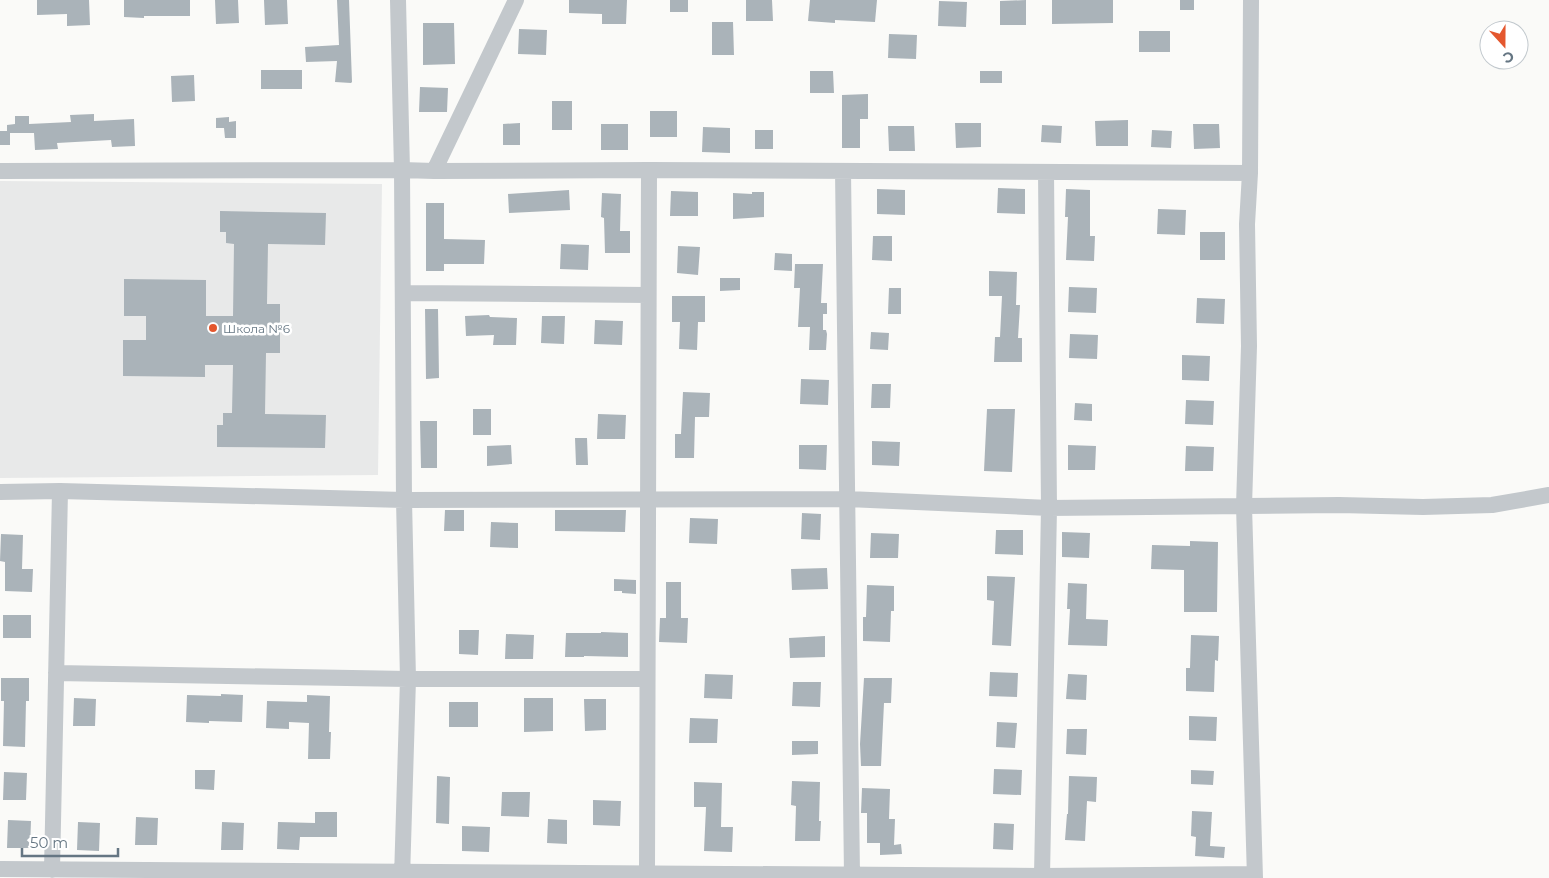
<svg xmlns="http://www.w3.org/2000/svg" width="1549" height="878" viewBox="0 0 1549 878" font-family="Montserrat,sans-serif">
<style>
.built{fill:#e8e9e9}
.building{fill:#aab3b9}
.lines{fill:none;stroke-linecap:round;stroke-linejoin:round}
.minor{stroke:#c3c8cc;stroke-width:16}
.poi-dot{fill:#e4572e;stroke:#fff;stroke-width:2}
.labels{text-anchor:middle;dominant-baseline:central;stroke-width:5;stroke-linejoin:round;paint-order:stroke}
.poi-label{font-size:12px;fill:#657683;stroke:#fff;text-anchor:start}
</style>
<rect width="100%" height="100%" fill="#fafaf8"/>
<path class="built" d="M0,181L382,184L378,475L0,478Z"/>
<path class="building" d="M37,0H89L90,25L67,26V14L37,15Z
M124,0H190V16H144V18L124,17Z
M215,0H238L239,23L216,24Z
M264,0H287L288,24L265,25Z
M337,0H349L352,82L351,83L335,82L337,61L306,62L305,47L339,45Z
M569,0H627L626,24H602V14L569,13Z
M670,0H688V12H670Z
M746,0H772L773,21H746Z
M810,0H877L875,22L835,20V23L808,21Z
M1026,0V25H1000V1Z
M1052,0H1113V23L1052,24Z
M1180,0H1194V10H1180Z
M939,1L967,2L966,27L938,26Z
M712,22H733L734,55H712Z
M423,23H454L455,64L423,65Z
M519,29L547,30L546,55L518,54Z
M1139,31H1170V52H1139Z
M889,34L917,35L916,59L888,58Z
M261,70H302V89H261Z
M810,71H833L834,93H810Z
M980,71H1002V83H980Z
M194,75L195,101L172,102L171,76Z
M420,87L448,88L447,112H419Z
M868,94V119H860V148H842V95Z
M552,101H572V130H552Z
M650,111H677V137H650Z
M94,114V121L134,119L135,146L112,147L111,140L57,143L58,149L35,150L34,133H10V145H0V131H7V125L15,124V116H29V124L71,122L70,115Z
M229,117V122L236,121V138H225L224,128H216V118Z
M1128,120V146H1096L1095,121Z
M520,123V145H503V124Z
M955,123H981V147L956,148Z
M601,124H628V150H601Z
M1193,124H1219L1220,148L1194,149Z
M1042,125L1062,126L1061,143L1041,142Z
M888,126H914L915,151H889Z
M703,127L730,128V153L702,152Z
M755,130H773V149H755Z
M1152,130L1172,131L1171,148L1151,147Z
M998,188L1025,189V214L997,213Z
M877,189L905,190V215L877,214Z
M1066,189L1090,190V236H1095L1094,261L1066,260L1068,217H1065Z
M569,190L570,210L509,213L508,194Z
M671,191L698,192V216H670Z
M752,192H764V217L733,219V193L752,194Z
M602,193L621,194L620,231H630V253H605L604,218L601,217Z
M426,203H444V239L485,240L484,264H444V271H426Z
M1158,209L1186,210L1185,235L1157,234Z
M220,211L326,213L325,245L268,244L267,304H280V353H266L265,414L326,415L325,448L217,447V425H223V413H232L233,365H205V377L123,376V340H146V316H124V279L206,280V316H233L234,244L226,243V232H220Z
M1200,232H1225V260H1200Z
M873,236H892V261L872,260Z
M561,244L589,245L588,270L560,269Z
M678,246L700,247L698,275L677,273Z
M775,253L792,254V271L774,270Z
M795,264H823L821,303H827V314H823V330H826L827,334L826,350H809L810,327H798L800,288H794Z
M989,271L1017,272L1016,305H1020L1018,338H1022V362H994L995,337H1000L1002,296H989Z
M720,278H740V290L720,291Z
M1069,287L1097,288L1096,313L1068,312Z
M889,288H901V314H888Z
M672,296H705V322H698L697,350L679,349L680,322H672Z
M1197,298L1225,299L1224,324L1196,323Z
M425,309H438L439,378L426,379Z
M489,315L490,317L517,318L516,345H493L494,335L466,336L465,316Z
M542,316H565L564,344L541,343Z
M595,320L623,321L622,345L594,344Z
M871,332L889,333L888,350L870,349Z
M1070,334L1098,335L1097,359L1069,358Z
M1182,355L1210,356L1209,381L1182,380Z
M801,379L829,380L828,405L800,404Z
M872,384H891L890,408H871Z
M683,392L710,393L709,417H695L694,458H675V434H681Z
M1186,400L1214,401L1213,425L1185,424Z
M1075,403L1092,404V421L1074,420Z
M473,409H491V435H473Z
M987,409H1015L1012,472L984,471Z
M598,414L626,415L625,439H597Z
M420,421H437V468H421Z
M575,438H587L588,465H576Z
M872,441L900,442L899,466L872,465Z
M511,445L512,464L487,466V446Z
M799,445H827L826,470L799,469Z
M1068,445L1096,446L1095,470H1068Z
M1186,446L1214,447L1213,471H1185Z
M445,510H464V531H444Z
M555,510H626L625,532L555,531Z
M802,513L821,514L820,540L801,539Z
M690,518L718,519L717,544L689,543Z
M491,522L518,523V548L490,547Z
M996,530H1023V555L995,554Z
M1062,532L1090,533L1089,558L1062,557Z
M871,533L899,534L898,558H870Z
M1,534L23,535L22,569H33L32,592L5,591V562L0,561Z
M1190,541L1218,542L1217,612H1184V570L1151,569L1152,545L1190,546Z
M827,568L828,589L792,590L791,569Z
M987,576L1015,577L1011,646L992,645L994,601L987,600Z
M614,579L636,580V594L622,593V591H614Z
M666,582H681V618H688L687,643L659,642L660,618H666Z
M1068,583L1087,584L1086,619L1108,620L1107,646L1068,645L1070,609H1067Z
M867,585L894,586V611H891L890,642L863,641V617H866Z
M3,615H31V638H3Z
M459,630H479L478,655L459,654Z
M601,632L628,633V657L584,656V657H565L566,633H601Z
M506,634L534,635L533,659H505Z
M1191,635L1219,636L1218,661L1215,660L1214,692L1186,691V668H1190Z
M825,636V657L790,658L789,638Z
M990,672L1018,673L1017,697L989,696Z
M705,674L733,675L732,699L704,698Z
M1068,674L1087,675L1086,700L1066,699Z
M1,678H29V701H26L25,747L3,746L4,701H1Z
M864,678H892L891,703H884L881,766H861L860,744Z
M793,682H821L820,707L792,706Z
M221,694L243,695L242,722L209,721V723L186,722L187,695L221,696Z
M307,695L330,696L329,732H331L330,759H308L309,723L289,722V729L266,728L267,701L307,702Z
M74,698L96,699L95,726H73Z
M524,698H553V731L524,732Z
M584,699H606V730L585,731Z
M449,702H478V727H449Z
M1189,716L1217,717L1216,741L1189,740Z
M690,718L718,719L717,743H689Z
M997,722L1017,723L1015,748L996,747Z
M1067,729H1087L1086,755L1066,754Z
M792,741H818V754L792,755Z
M994,769L1022,770L1021,795L993,794Z
M195,770H215L214,790L195,789Z
M1191,770L1214,771L1213,785L1191,784Z
M4,772L27,773L26,800H3Z
M437,776L450,777L449,824L436,823Z
M1069,776L1097,777L1096,802L1087,801L1085,841L1065,840L1067,814H1068Z
M792,781L820,782L819,821H821L820,841H795L796,806L791,805Z
M694,782L722,783L721,827H733L732,852L704,851L706,807H694Z
M862,788L890,789L889,819H895L894,845L901,844L902,854L880,855V843H867V813H861Z
M502,792H530L529,817L501,816Z
M593,800L621,801L620,826L593,825Z
M1192,811L1212,812L1210,846L1225,847L1224,858L1195,856L1196,837L1191,836Z
M315,812H337V837H300L299,850L277,849L278,822L315,823Z
M136,817L158,818L157,845H135Z
M548,819L567,820V844L547,843Z
M8,820L31,821L30,848H7Z
M78,822L100,823L99,851L77,850Z
M222,822L244,823L243,850H221Z
M994,823L1014,824L1013,850L993,849Z
M462,826L490,827L489,852L462,851Z"/>
<g class="lines">
<path class="minor" d="M398,0L402,170L404,500L408,679L402,878
M1251,0L1250,173L1247,224L1249,346L1244,506L1255,878
M0,171L402,170L434,171L649,170L1250,173
M434,171L516,0
M843,171L852,875
M404,293L648,295
M60,491L404,500L848,499L1049,508L1339,505L1423,507L1492,505L1549,495
M0,492L60,491L52,870
M56,673L408,679H646
M0,869L1042,876L1254,874
M647,873L649,170
M1042,876L1049,508L1046,172"/>
</g>
<circle class="poi-dot" cx="213" cy="328" r="5"/>
<g class="labels">
<g class="poi-label">
<text x="223" y="328">Школа №6</text>
</g>
</g>
<g transform="translate(1504 45) rotate(159)"><circle r="24" fill="#ffffff" stroke="#c1c8cd"/>
<path d="M0-4L9 19L0 12L-9 19Z" fill="#e4572e"/>
<text y="-8" font-size="14" font-weight="bold" text-anchor="middle" fill="#657683">С</text>
</g>
<path d="M22 848v8h96v-8" fill="none" stroke="#657683" stroke-width="2.5"/>
<text x="30" y="848" font-size="15" fill="#657683" stroke="#ffffff" stroke-width="4" paint-order="stroke">50 m</text>
</svg>
